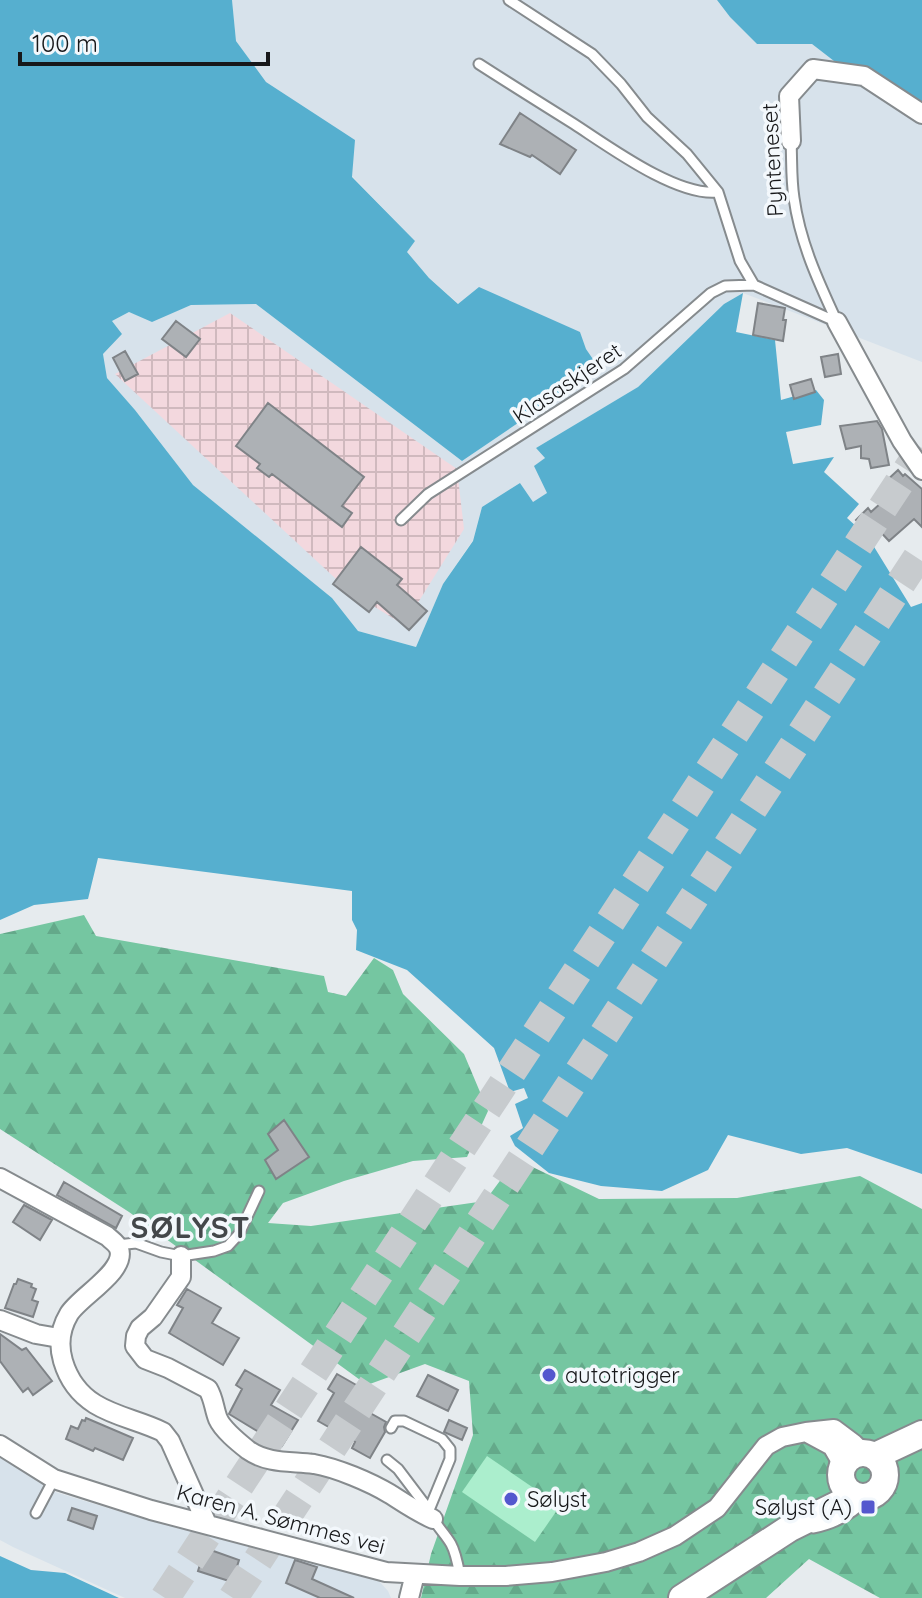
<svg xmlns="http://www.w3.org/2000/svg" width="922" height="1598" viewBox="0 0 922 1598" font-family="Quicksand,sans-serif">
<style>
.built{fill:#d7e2eb}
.industrial{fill:url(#industrial-grid)}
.forest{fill:url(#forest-firs)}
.pitch{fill:#abeecd}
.water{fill:#56afcf}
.building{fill:#adb1b5;stroke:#7f8387;stroke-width:2}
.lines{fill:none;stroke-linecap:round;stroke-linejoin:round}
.trunk-tunnel{stroke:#c7cbce;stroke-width:30;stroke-dasharray:30 15;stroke-linecap:butt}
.service-casing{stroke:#868b8e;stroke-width:13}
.minor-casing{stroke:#868b8e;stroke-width:22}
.secondary-casing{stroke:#868b8e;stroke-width:30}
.service{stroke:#fff;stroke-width:9}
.minor{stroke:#fff;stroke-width:18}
.secondary{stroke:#fff;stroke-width:26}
.poi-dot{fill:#5457ce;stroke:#f3f8fc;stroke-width:3}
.labels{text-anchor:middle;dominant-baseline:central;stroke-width:7;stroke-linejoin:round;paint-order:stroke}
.street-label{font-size:22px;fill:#17181a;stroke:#f3f8fc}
.poi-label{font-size:22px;fill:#17181a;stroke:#f3f8fc;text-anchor:start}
.district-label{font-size:30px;font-weight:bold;letter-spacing:2px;fill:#43474a;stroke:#f3f8fc}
</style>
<defs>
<pattern id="industrial-grid" width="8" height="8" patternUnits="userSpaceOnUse" patternTransform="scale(2)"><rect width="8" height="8" fill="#f3d8de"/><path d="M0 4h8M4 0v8" fill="none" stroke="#d0b9be"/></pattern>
<pattern id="forest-firs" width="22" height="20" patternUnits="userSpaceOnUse" patternTransform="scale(2)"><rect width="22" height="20" fill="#75c6a1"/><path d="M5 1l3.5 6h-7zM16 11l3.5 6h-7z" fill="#64a98a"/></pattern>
</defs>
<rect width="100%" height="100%" fill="#e6ebee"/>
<path class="built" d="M232,0H717L730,17L757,44H812L834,61L868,70L922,104V362L743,293L724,304L638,387L536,448L545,458L535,466L547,493L533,503L520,483L482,507L473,540L443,584L416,647L358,631L332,598L193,485L135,410L107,378L103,354L122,334L112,321L129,312L152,321L191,305L256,304L462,461L599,368L586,349L580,332L459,304L429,278L406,251L415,241L352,176L354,140L266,82L236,41Z
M0,1457L55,1492L151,1521L343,1568L378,1580L388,1591L391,1598H125L13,1547L0,1540Z"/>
<path class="industrial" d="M230,313L457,469L464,529L404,625L349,591L115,374Z"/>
<path class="forest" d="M84,915L96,936L324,976L328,992L346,996L374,958L393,970L403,994L464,1054L488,1111L467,1157L413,1161L344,1181L283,1203L268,1223L311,1226L485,1201L516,1159L599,1199L737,1198L860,1176L922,1209V1598H880L809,1559L766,1598H421L431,1554L473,1435L469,1381L425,1364L367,1385L129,1212L0,1129V934Z"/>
<path class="pitch" d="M487,1456L560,1506L535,1542L462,1492Z"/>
<path class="water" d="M0,0H232L236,41L266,82L355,140L352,177L415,241L407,252L429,278L458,304L479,287L580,332L586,349L599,368L462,461L256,304L191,305L152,322L129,312L112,321L122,334L103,354L107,378L135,410L193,485L332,598L358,631L416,647L443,584L473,541L482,507L520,483L533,502L547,493L534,466L545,458L536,448L638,387L724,304L743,293L736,332L775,340L781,400L816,390L824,400L821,425L786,432L793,464L834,457L824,472L859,504L847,518L868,537L911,607L922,603V1174L847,1148L801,1154L728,1135L708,1170L662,1191L601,1186L549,1173L515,1146L510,1136L523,1128L515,1104L528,1098L524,1088L510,1092L494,1048L407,970L356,950L357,930L352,920V891L98,858L88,899L34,905L0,920Z
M717,0H922V104L868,70L834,61L812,44H757L730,17Z
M0,1556L31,1570L65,1573L119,1598H0Z"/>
<path class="building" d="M520,113L576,150L560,174L532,155L530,157L500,144Z
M758,303L785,308L783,320H786L783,341L753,335Z
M176,321L200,339L186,357L162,339Z
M125,351L138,374L125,381L113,358Z
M838,354L841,374L825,377L821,357Z
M811,379L815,392L794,399L790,385Z
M268,403L364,477L342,506L352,513L342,527L272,474L269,477L257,468L260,464L236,446Z
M877,421L882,429L889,465L871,468L869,459L861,458V446L846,449L840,426Z
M898,470L903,476L905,474L922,489V527L914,519L889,541L876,527L869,534L856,520L868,508L871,512L892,493L883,484Z
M361,547L402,579L397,585L427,611L409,630L377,602L369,612L333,584Z
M284,1120L309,1157L276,1179L265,1160L278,1150L268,1134Z
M64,1182L122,1216L116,1228L57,1195Z
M24,1205L52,1220L40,1240L13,1222Z
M18,1279L32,1284L31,1287L36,1289L32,1300L38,1302L33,1317L5,1308L14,1284H16Z
M187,1289L221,1308L212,1323L239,1338L223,1365L169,1333L183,1308L177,1305Z
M0,1334L22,1350L26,1348L52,1381L33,1395L28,1388L23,1392L0,1361Z
M245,1370L280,1390L271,1405L298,1420L282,1446L229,1414L242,1389L236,1385Z
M337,1374L372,1394L363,1409L386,1422L384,1427L385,1432L370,1458L352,1448L355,1442L318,1421L334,1393L328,1389Z
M428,1375L458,1390L448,1411L417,1396Z
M86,1418L133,1438L123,1460L95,1448L93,1451L66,1439L71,1426L78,1429L82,1420L85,1421Z
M449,1420L467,1428L462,1440L444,1432Z
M72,1508L97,1516L93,1529L68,1520Z
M205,1548L239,1560L232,1582L198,1571Z
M295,1560L317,1567L312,1579L354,1598H320L286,1583Z"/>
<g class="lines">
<path class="trunk-tunnel" d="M165,1598L922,448
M233,1598L922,551"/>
<defs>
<path id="service" d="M509,0L592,54L621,84L647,117L687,154L718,192L740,261L754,285L837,322
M479,64C510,84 542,104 574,124C608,146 677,197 718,192
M791,141C792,160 791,179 794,198C800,242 818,281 837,322
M401,520L428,494L624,369L711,293L725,286L754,285
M117,1245L136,1243L161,1252L181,1256L214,1251L228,1246L239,1234L259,1191
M391,1428L395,1421H404L442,1439L450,1449V1459L429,1510C434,1524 444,1532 451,1544C456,1553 458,1565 460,1576
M387,1460L398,1469L429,1510
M36,1513L54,1479
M813,1528C835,1524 854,1513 869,1497"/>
<path id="minor" d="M791,141L789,96L813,69L864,76L922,114
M837,322L902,441L922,470
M0,1178L107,1236C111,1240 117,1243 119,1249C127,1271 79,1297 69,1314C60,1329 58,1344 63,1361C68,1378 79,1394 95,1404C116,1417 141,1421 163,1432L170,1441L207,1524
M181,1256V1277L153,1317L140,1328L136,1336L135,1346L145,1359L168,1368L208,1389C214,1399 214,1409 218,1419C223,1430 238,1442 248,1450C268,1464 291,1461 314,1464C337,1468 370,1482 390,1494C404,1503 417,1512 433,1519
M0,1320L36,1334L59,1338
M806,1432L832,1446L843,1465
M0,1445L54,1479L151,1510L386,1572L460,1576H506L552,1572L606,1562L639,1552L675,1536L717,1508L766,1446L782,1437L806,1432L834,1429L854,1444L863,1453
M409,1598L415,1574"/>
<path id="secondary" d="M841 1475a22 22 0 1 1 44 0a22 22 0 1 1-44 0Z
M875,1456L922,1434
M682,1598L790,1528L855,1496"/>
</defs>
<use href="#service" class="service-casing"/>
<use href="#minor" class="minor-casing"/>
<use href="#secondary" class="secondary-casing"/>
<use href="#service" class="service"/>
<use href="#minor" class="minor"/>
<use href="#secondary" class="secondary"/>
</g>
<g class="poi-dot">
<circle cx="549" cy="1375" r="8"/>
<circle cx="511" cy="1499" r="8"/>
<rect x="860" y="1499" width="16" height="16" rx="4"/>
</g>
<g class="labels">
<g class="street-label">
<text transform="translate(772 160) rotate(-93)">Pynteneset</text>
<text transform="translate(567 383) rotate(-34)">Klasaskjeret</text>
<text transform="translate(281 1519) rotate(15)">Karen A. Sømmes vei</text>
</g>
<g class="poi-label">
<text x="565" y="1375">autotrigger</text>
<text x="527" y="1499">Sølyst</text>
<text x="852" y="1507" text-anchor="end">Sølyst (A)</text>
</g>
<g class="district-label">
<text x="191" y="1227">SØLYST</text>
</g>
</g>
<path d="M20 52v12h248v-12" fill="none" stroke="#17181a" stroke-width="4"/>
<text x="32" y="52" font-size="24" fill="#17181a" stroke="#f3f8fc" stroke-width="6" paint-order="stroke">100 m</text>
</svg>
